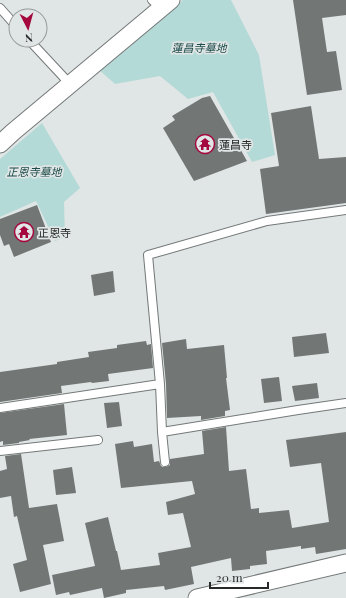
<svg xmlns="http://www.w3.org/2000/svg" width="346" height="598" viewBox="0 0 346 598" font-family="'Playfair Display','Noto Sans JP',serif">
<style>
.green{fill:#b4dad7}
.building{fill:#727776}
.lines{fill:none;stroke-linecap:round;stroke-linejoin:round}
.lane-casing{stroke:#747878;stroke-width:10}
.street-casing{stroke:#747878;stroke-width:19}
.lane{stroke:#fff;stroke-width:8}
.street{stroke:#fff;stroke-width:17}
.labels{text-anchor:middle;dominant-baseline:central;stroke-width:3.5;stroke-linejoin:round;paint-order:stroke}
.park-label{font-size:11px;font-style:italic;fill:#1c4b4a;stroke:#e0e5e5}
.poi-label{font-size:11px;fill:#282a2a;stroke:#e0e5e5;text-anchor:start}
</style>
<rect width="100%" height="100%" fill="#e0e5e5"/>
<path class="green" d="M183,0H231L259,55L275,155L252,162L213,92L188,99L160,76L115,84L97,68L152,25Z
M42,123L80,188L64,202L65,237L55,241L36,201L0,217V159Z"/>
<path class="building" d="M293,0H346V15L322,18L327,52L336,51L342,90L307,95Z
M210,96L247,161L194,181L163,128L175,120L172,116L202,98Z
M311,106L319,159L346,157V203L266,214L260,169L279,166L271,113Z
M37,205L51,242L14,257L9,244L4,246L0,235V219Z
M113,271L115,292L94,296L91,275Z
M326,333L329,353L294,357L292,337Z
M186,339L187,349L224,345L227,378H226L230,410L225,411V416L201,420V416L167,418L166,384L162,343Z
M146,341L147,345L151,344L153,368L108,374L109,381L92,383L91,382L61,386L62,393L0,402V372L57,364V362L89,357L88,352L117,348V345Z
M279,377L282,401L264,403L261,379Z
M317,383L319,398L295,401L292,386Z
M119,402L122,426L107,428L104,403Z
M64,404L67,435L29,439L30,440L19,442V443L3,445V441L0,442V413Z
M226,427L229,471L246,469L251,509L259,508V513L289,510L292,528L329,522L321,463L290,467L286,440L346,432V549L316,554L315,547L301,549V546L266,551L267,564L250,566V569L232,571L231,558L191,567L194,584L165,590L164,586L126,590V593L104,598L102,588L70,595L69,592L56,595L52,575L95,566L85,523L108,517L116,551H117L121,570L160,565L158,553L191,547L183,513L168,515L166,502L195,494L192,481L121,488L115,444L133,441L134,447L152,444L154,462L159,461L161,466L163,467H166L170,465V459L204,454L202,431Z
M21,454L29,508L57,504L64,541L43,545L51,584L20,592L13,564L27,560L17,516L14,517L11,496L0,498V471L7,469L5,456Z
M72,467L76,493L56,495L53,470Z"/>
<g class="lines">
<defs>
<path id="lane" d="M152,0L161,9
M0,8L16,26
M29,40L70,84
M0,408L160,384
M162,432L298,410L346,403
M0,451L98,440
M165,462L162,432L160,384L148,255L267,221L346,210"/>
<path id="street" d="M0,144L13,132L171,0
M197,598L346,563"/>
</defs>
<use href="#lane" class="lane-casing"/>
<use href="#street" class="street-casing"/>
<use href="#lane" class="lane"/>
<use href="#street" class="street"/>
</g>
<defs>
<symbol id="temple-ring" viewBox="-11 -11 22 22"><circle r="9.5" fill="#e0e5e5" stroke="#a4083d" stroke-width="1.5"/><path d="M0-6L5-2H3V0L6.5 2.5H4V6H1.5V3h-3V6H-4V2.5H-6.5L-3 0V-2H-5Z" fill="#a4083d"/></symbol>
</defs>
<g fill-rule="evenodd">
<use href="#temple-ring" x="194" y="133" width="22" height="22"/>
<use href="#temple-ring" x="13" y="221" width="22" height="22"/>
</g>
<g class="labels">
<g class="park-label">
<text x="199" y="47">蓮昌寺墓地</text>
<text x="34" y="171">正恩寺墓地</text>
</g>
<g class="poi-label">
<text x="219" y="144">蓮昌寺</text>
<text x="38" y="232">正恩寺</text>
</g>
</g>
<g transform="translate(28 28) rotate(174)"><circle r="19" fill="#e0e5e5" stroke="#969a9a"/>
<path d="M0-3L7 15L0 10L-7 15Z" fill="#a4083d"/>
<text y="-6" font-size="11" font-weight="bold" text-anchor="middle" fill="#282a2a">N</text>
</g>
<path d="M210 582v6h58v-6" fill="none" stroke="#282a2a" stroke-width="2"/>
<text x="216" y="582" font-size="12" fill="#282a2a" stroke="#e0e5e5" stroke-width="3" paint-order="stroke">20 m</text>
</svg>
